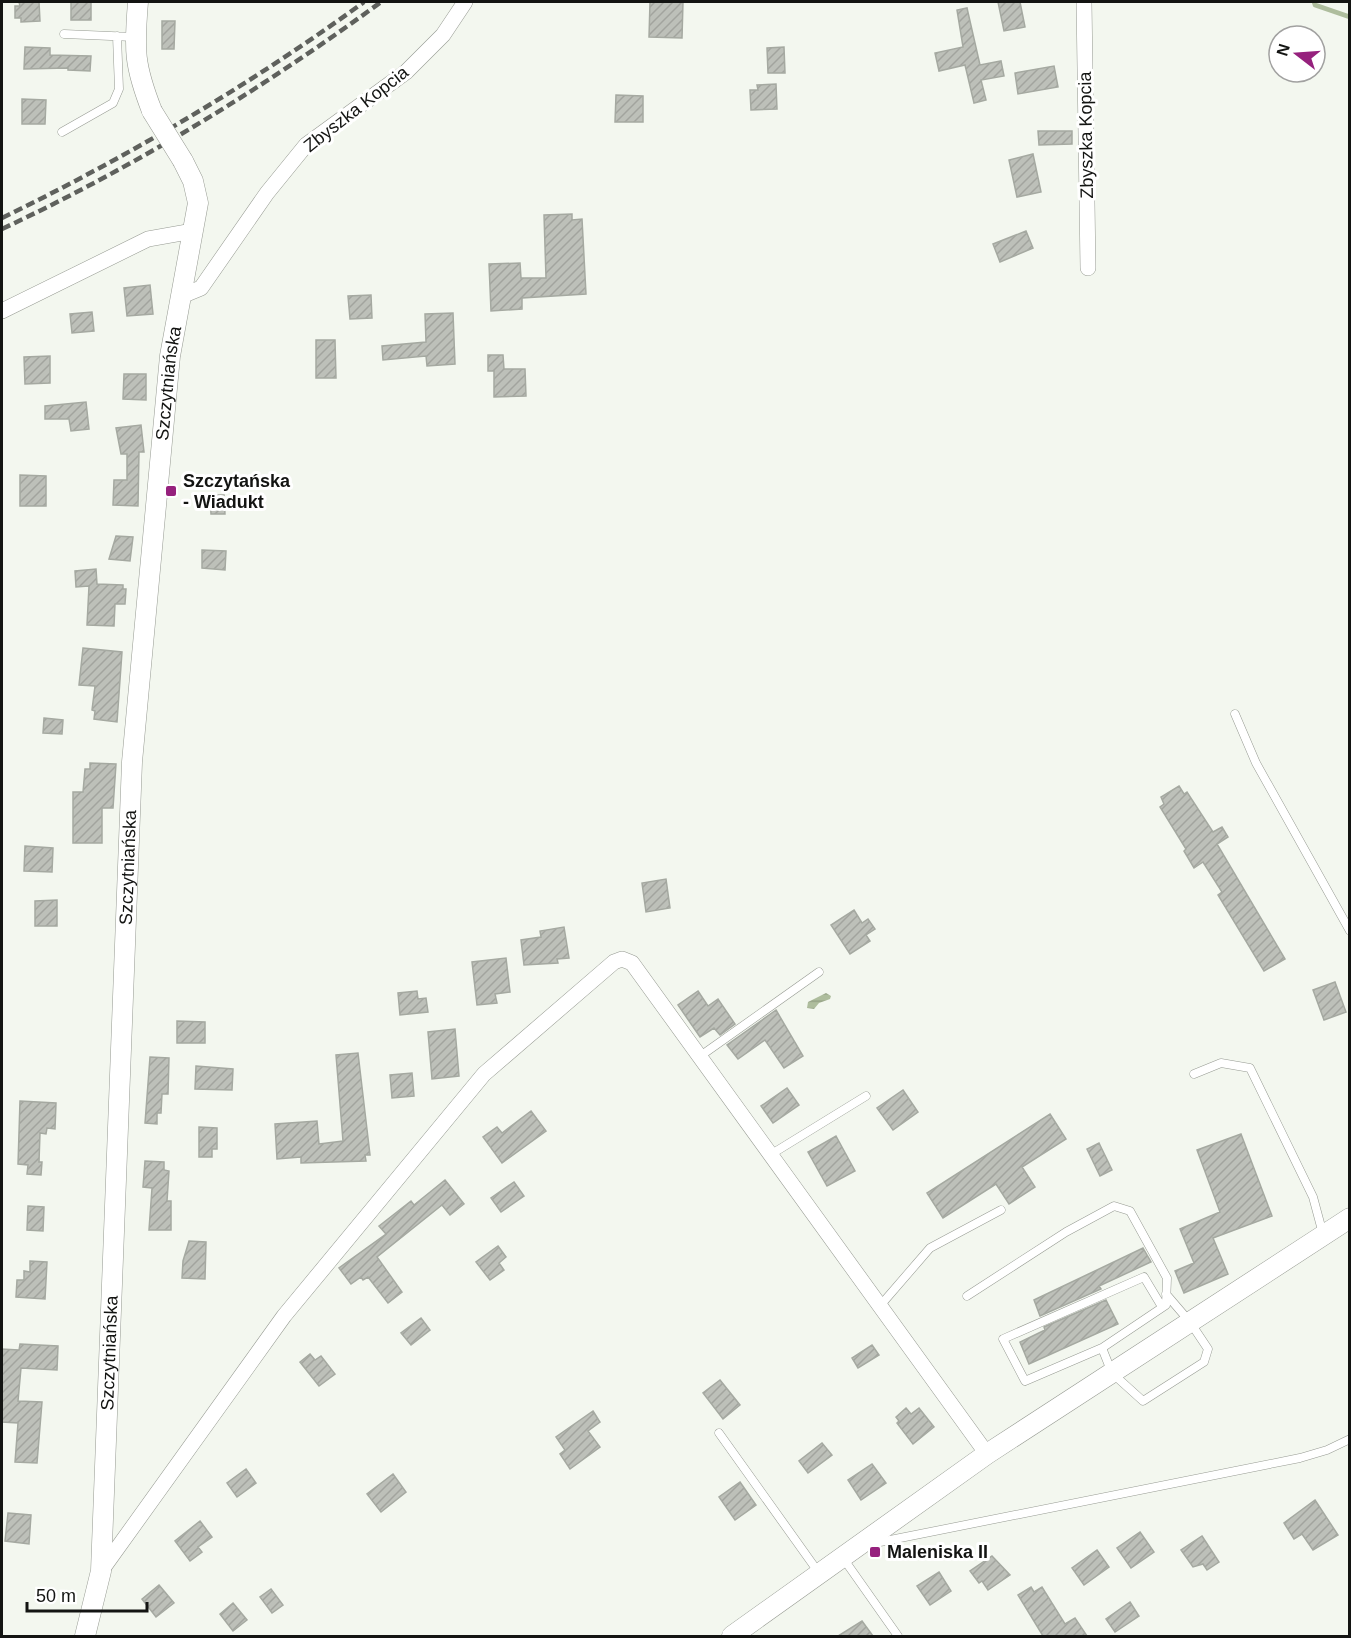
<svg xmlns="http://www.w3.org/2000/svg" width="1351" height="1638" viewBox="0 0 1351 1638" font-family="Helvetica,sans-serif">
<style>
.water{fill:url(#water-rules)}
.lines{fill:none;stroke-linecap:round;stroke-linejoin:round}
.stream{stroke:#aebd9d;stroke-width:4.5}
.building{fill:url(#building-hatch);stroke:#a5a9a1;stroke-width:1.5}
.service-casing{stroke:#969a92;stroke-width:9}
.minor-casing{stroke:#969a92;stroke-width:16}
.tertiary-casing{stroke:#969a92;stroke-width:21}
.service{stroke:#fff;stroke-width:8}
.minor{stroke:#fff;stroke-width:15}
.tertiary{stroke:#fff;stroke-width:20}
.rail{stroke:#5f615d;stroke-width:4.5;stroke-dasharray:9 4.5;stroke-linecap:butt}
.tertiary-bridge-casing{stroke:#969a92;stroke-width:21;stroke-linecap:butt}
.tertiary-bridge{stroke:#fff;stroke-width:20}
.poi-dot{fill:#96217d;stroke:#fff;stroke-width:2}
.labels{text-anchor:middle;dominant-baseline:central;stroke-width:6;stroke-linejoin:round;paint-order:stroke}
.street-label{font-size:18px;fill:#131412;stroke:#fff}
.poi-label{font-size:18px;font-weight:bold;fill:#131412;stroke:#fff;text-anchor:start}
</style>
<defs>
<pattern id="water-rules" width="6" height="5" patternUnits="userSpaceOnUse" patternTransform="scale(1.5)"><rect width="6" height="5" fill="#aebd9d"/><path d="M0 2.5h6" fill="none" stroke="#95a286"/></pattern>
<pattern id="building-hatch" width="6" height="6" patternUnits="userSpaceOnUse" patternTransform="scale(1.5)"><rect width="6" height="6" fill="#bdc0b9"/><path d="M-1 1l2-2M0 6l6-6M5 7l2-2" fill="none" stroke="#a2a49e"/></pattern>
</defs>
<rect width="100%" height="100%" fill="#f3f7ef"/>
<path class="water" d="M826,993L831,996L830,999L819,1003L814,1009L807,1008L808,1002Z"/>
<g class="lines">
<path class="stream" d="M1314,2L1315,5L1350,17"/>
</g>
<path class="building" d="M19,2H39L40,21L21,22V18H15V6H20Z
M71,2H91V20H71Z
M650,2H683L682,38L649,37Z
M998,2H1020L1025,27L1004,31Z
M967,8L980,65L1001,61L1004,76L981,80L986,100L974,103L965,65L939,71L935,53L963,47L957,10Z
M162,21H175L174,49H162Z
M25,47L50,48V55L91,56L90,71L68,70V68L24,69Z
M784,47L785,73H768L767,48Z
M1054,66L1058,87L1018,94L1015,73Z
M776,84L777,109L751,110L750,90H758L757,85Z
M616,95L643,96V122H615Z
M22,99L46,100L45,124H22Z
M1038,131H1072V144L1039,145Z
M1033,154L1041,192L1017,197L1009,160Z
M572,214V220L582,219L586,294L522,298V309L491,311L489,264L520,263L521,278H546L544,215Z
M1026,231L1033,248L1000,262L993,244Z
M150,285L153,314L127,316L124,288Z
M371,295L372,318L350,319L348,296Z
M92,312L94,331L72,333L70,314Z
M453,313L455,364L427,366L426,356L383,360L382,346L426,342L425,314Z
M316,340H335L336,378H316Z
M488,355H503L504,369H525L526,396L494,397V371H488Z
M50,356V383L25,384L24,357Z
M124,374H146V400L123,399Z
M86,402L89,429L71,431L69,419H45V406Z
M141,425L144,452H139L138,506L113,505L114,480H127V454H121L116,428Z
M20,475L46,476V506H20Z
M210,495H224L225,514H211Z
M116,536L133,537L130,561L109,559Z
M202,550L226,551L225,570L202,568Z
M96,569L97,584L123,585V589H126L125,604H115L114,626L87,625L89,586L76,587L75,571Z
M83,648L122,652L117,722L94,719L95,711L92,710L95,686L79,685Z
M44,718L63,720L62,734L43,733Z
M90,763L116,764L113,808H102V843H73V792H83L85,769H90Z
M1179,786L1184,794L1187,792L1213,832L1222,827L1228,837L1217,844L1285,959L1264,971L1218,895L1222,892L1203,862L1194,868L1184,851L1186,849L1160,807L1164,804L1161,797Z
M25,846L53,848L52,872L24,871Z
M666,879L670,908L646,912L642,883Z
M57,900V926H35V901Z
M854,910L862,923L868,919L875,929L866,935L870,941L850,954L831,925Z
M564,927L569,958L557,959L558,963L524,965L521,940L541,937L540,931Z
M506,958L510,992L495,994L497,1003L477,1005L472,962Z
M1335,982L1346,1012L1324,1020L1313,990Z
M417,991L418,999L426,998L428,1012L400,1015L398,993Z
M698,991L708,1006L718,999L735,1024L720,1035L714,1028L700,1037L678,1005Z
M776,1010L803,1056L784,1068L765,1040L738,1059L727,1045Z
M177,1021L205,1022V1043H177Z
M455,1029L459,1076L432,1079L428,1032Z
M358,1053L370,1155H365L366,1161L301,1163V1157L277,1159L275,1124L317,1121L319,1144L343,1141L336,1055Z
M150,1057L169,1058L168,1094H162L161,1113H157V1124L145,1123Z
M196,1066L233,1069L232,1090L195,1089Z
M412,1073L414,1096L392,1098L390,1075Z
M787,1088L799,1105L773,1123L761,1106Z
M903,1090L918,1112L893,1130L877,1108Z
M20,1101L56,1103L55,1129L47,1128L46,1134L40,1133L39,1162H42L41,1175L27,1174L28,1165L18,1164Z
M531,1111L546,1131L502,1163L483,1137L497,1127L502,1133Z
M1050,1114L1066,1139L1022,1167L1035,1187L1009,1204L996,1184L943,1218L927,1193Z
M199,1127L217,1128V1149H212V1157H199Z
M1241,1134L1272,1216L1213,1238L1228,1274L1184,1293L1175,1271L1194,1263L1180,1229L1220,1212L1197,1150Z
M836,1136L855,1171L827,1186L808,1152Z
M1099,1143L1112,1170L1100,1176L1087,1149Z
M145,1161L164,1162V1170L169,1171L167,1201H171V1230H149L152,1188L143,1187Z
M445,1180L464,1204L450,1215L442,1205L377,1257L402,1292L388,1303L368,1277L363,1280L361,1277L351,1284L339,1268L386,1234L379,1226L411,1201L414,1205Z
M514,1182L524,1196L501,1212L491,1198Z
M28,1206L44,1207L43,1231L27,1230Z
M189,1241L206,1242L205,1279L182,1278L183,1261Z
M498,1246L506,1257L499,1263L504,1270L490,1280L476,1262Z
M1143,1248L1151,1262L1099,1286L1101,1289L1040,1316L1034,1300Z
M30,1261L47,1262L45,1299L16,1297L17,1280H24V1271L30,1272Z
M1106,1300L1118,1324L1029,1364L1020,1342L1045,1330L1044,1327Z
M421,1318L430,1330L411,1345L401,1333Z
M20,1344L58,1346L57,1370L21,1368L18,1401L42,1402L37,1463L15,1462L18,1423L2,1422V1349L19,1350Z
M872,1345L879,1355L858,1368L852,1358Z
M310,1354L315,1360L321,1356L335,1374L319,1386L300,1362Z
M720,1380L740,1405L723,1419L703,1393Z
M906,1408L911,1414L919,1408L934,1427L913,1444L897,1423L899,1421L896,1417Z
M593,1411L600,1422L588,1431L600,1447L570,1469L560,1454L565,1450L556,1437Z
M822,1443L832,1455L808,1473L799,1461Z
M872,1464L886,1483L861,1500L848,1480Z
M246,1469L256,1483L237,1497L227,1483Z
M393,1474L406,1492L381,1512L367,1494Z
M740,1482L756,1505L735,1520L719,1497Z
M1315,1500L1338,1535L1313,1550L1302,1534L1294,1539L1284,1523Z
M8,1513L31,1515L29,1544L5,1541Z
M200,1521L212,1537L198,1547L202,1552L190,1561L175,1541Z
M1140,1532L1154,1552L1131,1568L1117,1548Z
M1202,1536L1219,1562L1207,1570L1203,1564L1193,1567L1181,1550Z
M1097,1550L1109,1567L1084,1585L1072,1568Z
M992,1556L1010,1575L988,1590L982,1581L979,1583L970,1571Z
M939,1572L951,1591L930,1605L917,1586Z
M159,1585L174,1603L156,1617L142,1599Z
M1031,1587L1034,1592L1042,1587L1065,1624L1075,1618L1087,1636H1043L1018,1595Z
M271,1589L283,1605L272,1613L260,1597Z
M1130,1602L1139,1616L1115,1632L1106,1619Z
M233,1603L247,1620L233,1631L220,1614Z
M862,1621L873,1636H838Z"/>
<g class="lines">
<defs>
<path id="service" d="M64,34L134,37
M62,132L113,103L119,89L117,36
M1235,714L1256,763L1350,931
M699,1057L819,972
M1194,1074L1221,1063L1250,1068L1313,1197L1323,1234
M770,1155L866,1096
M967,1296L1066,1232L1114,1206L1130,1211L1167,1278L1166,1305L1102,1348L1112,1373L1143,1401L1204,1362L1208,1349L1190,1322L1166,1294
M879,1307L930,1248L1001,1210
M1102,1348L1025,1381L1003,1339L1144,1277L1162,1307
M719,1433L819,1573
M870,1544L1300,1458L1327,1450L1350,1439
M843,1558L898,1636"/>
<path id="minor" d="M1084,2L1088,268
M179,297L201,288L267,193L306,145L406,72L443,35L465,2
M2,311L148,239L193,231
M101,1571L284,1316L484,1074L614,962L622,959L632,963L987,1454"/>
<g id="tertiary">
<path d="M138,2C134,50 134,65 152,111"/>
<path id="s1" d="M85,1636L101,1571L132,762L170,356L198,203L193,181L183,161"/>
<path d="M732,1636L987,1454L1350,1218"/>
</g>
</defs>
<use href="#service" class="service-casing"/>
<use href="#minor" class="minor-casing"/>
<use href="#tertiary" class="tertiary-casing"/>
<use href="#service" class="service"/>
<use href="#minor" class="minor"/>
<use href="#tertiary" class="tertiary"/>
<path class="rail" d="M2,218C129,156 250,85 364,2
M2,229C136,166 262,89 381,2"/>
<defs>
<path id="tertiary-bridge" d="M152,111L183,161"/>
</defs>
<use href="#tertiary-bridge" class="tertiary-bridge-casing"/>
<use href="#tertiary-bridge" class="tertiary-bridge"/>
</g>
<g class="poi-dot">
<rect x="165" y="485" width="12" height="12" rx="3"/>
<rect x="869" y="1546" width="12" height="12" rx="3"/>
</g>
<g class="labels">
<g class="street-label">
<text transform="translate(356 109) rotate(-38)">Zbyszka Kopcia</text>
<text transform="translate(1086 135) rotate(-91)">Zbyszka Kopcia</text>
<text stroke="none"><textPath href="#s1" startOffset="1257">Szczytniańska</textPath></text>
<text stroke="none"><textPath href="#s1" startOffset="771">Szczytniańska</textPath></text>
<text stroke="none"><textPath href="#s1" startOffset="285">Szczytniańska</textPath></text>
</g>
<g class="poi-label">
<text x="183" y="481">Szczytańska<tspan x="183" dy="21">- Wiadukt</tspan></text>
<text x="887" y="1552">Maleniska II</text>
</g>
</g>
<rect width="1351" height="1638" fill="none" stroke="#131412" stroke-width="6"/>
<g transform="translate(1297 54) rotate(287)"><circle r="28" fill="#ffffff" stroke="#a1a1a0" stroke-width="1.5"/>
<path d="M0-4.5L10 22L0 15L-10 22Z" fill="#96217d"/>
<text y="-9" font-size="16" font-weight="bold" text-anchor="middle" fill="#131412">N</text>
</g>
<path d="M27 1602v9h120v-9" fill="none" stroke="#131412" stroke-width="3"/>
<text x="36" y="1602" font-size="18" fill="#131412" stroke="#ffffff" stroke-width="4.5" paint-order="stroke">50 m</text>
</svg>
